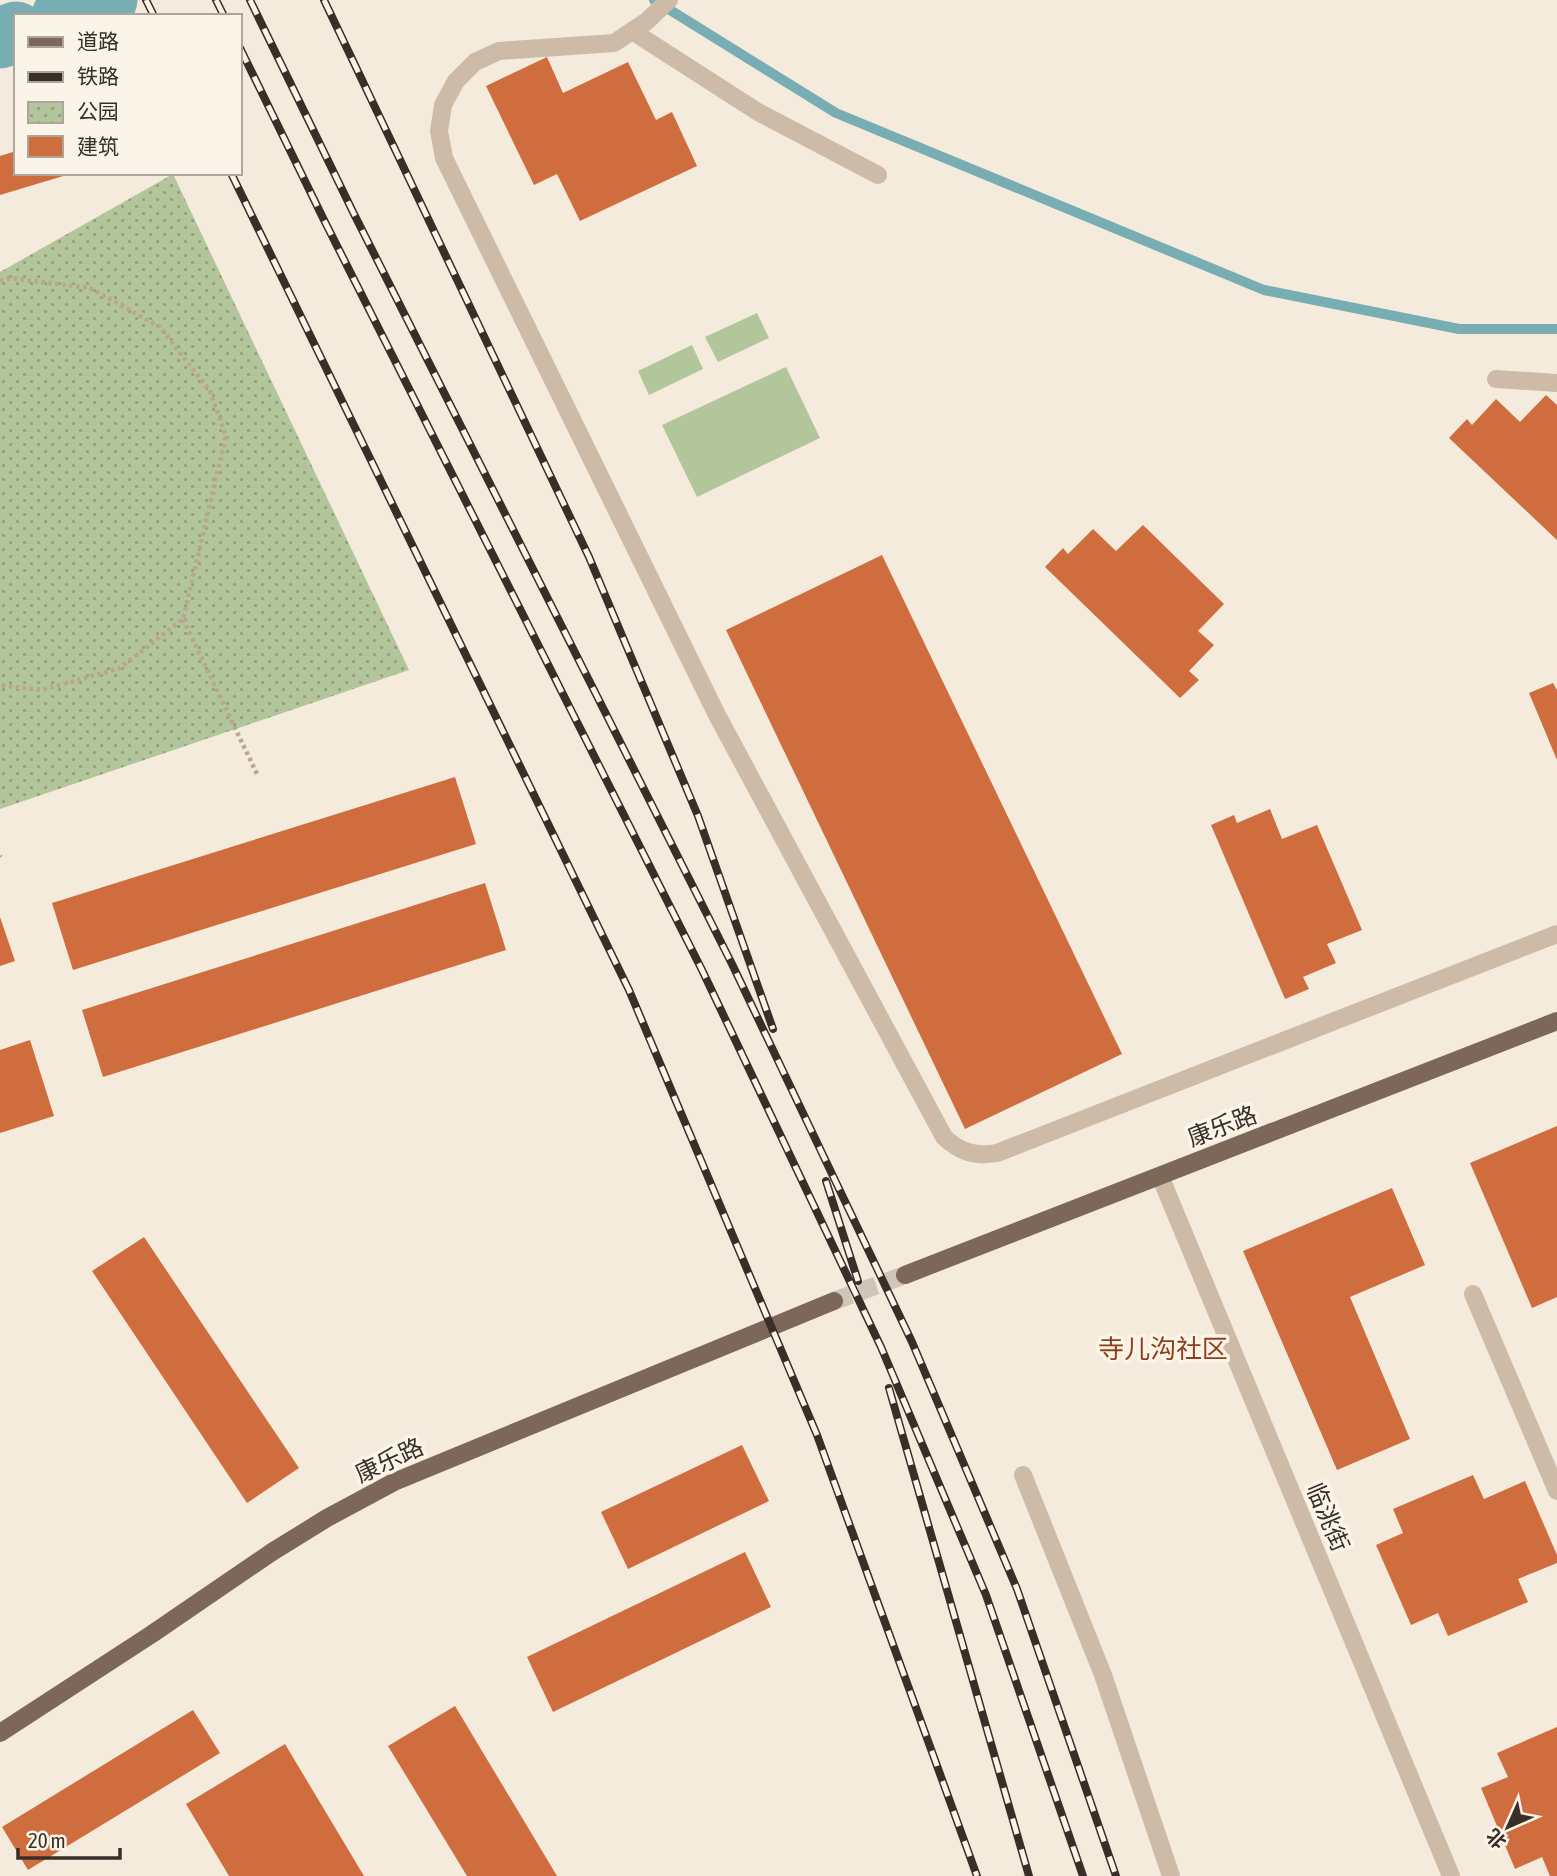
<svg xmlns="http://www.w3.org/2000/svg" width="1557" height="1876" viewBox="0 0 1557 1876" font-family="'Asap Condensed','Noto Sans SC',sans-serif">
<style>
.grass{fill:#b3c59b}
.park{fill:url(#park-dots)}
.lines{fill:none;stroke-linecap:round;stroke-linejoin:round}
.stream{stroke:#78adb4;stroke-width:10}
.river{stroke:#78adb4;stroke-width:61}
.building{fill:#d06d3f}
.major-tunnel{stroke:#cfc5b8;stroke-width:18;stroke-dasharray:18 9;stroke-linecap:butt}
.path{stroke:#baa591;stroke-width:4.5;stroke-dasharray:3.5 3.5;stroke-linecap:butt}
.minor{stroke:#cebba7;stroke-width:18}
.major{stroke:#7c6758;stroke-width:18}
.rail-casing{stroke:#392f28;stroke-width:8}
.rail{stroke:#fbf4e9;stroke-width:5;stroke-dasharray:16;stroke-linecap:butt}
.labels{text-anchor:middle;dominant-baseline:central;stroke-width:7;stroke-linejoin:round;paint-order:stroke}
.street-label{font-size:24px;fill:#392f28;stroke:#fbf4e9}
.neighbourhood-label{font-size:26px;fill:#8f3f1a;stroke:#fbf4e9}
</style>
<defs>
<pattern id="park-dots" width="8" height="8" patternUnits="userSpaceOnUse" patternTransform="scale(1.75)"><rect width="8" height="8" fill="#b3c59b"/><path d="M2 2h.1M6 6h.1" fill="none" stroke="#93a07e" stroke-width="1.8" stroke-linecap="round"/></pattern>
</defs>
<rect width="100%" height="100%" fill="#f4ebdc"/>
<path class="grass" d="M757,313L769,338L718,362L705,337Z
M692,345L703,369L649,395L638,371Z
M786,367L820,438L697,497L662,425Z"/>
<path class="park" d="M173,174L409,670L0,809V272Z"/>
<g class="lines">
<path class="stream" d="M654,0L836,113L1264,290L1459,329H1557"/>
<path class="river" d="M62,16L107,0
M0,38L16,32"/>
</g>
<path class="building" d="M547,57L563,93L628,62L656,120L672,112L697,166L580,221L557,174L534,185L486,86Z
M16,151V173L70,174L0,195V156Z
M1546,395L1557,405V540L1449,438L1467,419L1472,425L1496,399L1520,422Z
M1143,525L1224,604L1198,631L1214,645L1189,671L1199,680L1180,698L1045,567L1063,548L1068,554L1093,529L1116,551Z
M882,555L1122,1054L965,1129L726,630Z
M1553,683L1557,690V760L1529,693Z
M455,777L476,844L73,970L52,903Z
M1270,809L1282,839L1317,825L1362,930L1327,944L1336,963L1303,977L1309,989L1285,999L1211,825L1234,815L1237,823Z
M485,883L506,950L103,1077L82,1010Z
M0,917L15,961L0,966Z
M30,1040L54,1116L0,1133V1050Z
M1557,1126V1297L1532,1308L1470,1163Z
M1392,1188L1425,1265L1350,1297L1410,1439L1337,1470L1243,1251Z
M144,1237L299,1468L247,1503L92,1271Z
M742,1445L769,1501L628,1569L601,1512Z
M1473,1475L1484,1499L1525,1481L1557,1555V1563L1518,1579L1528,1602L1448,1636L1438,1613L1411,1625L1376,1545L1403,1533L1393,1509Z
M745,1552L771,1607L553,1712L527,1657Z
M455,1706L557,1876H467L388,1746Z
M193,1710L220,1753L28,1870L2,1827Z
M1557,1727V1876H1550L1542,1857L1515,1869L1481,1788L1508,1777L1497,1753Z
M285,1744L364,1876H229L186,1804Z"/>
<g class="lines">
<path class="major-tunnel" d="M834,1301L905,1275"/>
<path class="path" d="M0,281L10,278L90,288L160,327L210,391L226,436L183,619L120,668L42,690L0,685
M183,619L258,776
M0,856L1,857"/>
<path class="minor" d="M669,0L647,21L614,43L499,51L475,62L456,81L443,105L439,131L444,158L717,715L944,1137C960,1152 975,1157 997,1153L1557,934
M632,31L758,112L878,175
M1496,379L1557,383
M1160,1176L1451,1876
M1473,1294L1557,1491
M1023,1475L1103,1675L1171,1876"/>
<path class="major" d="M905,1275L1557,1021
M0,1733L152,1634L272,1552L327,1518L394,1482L834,1301"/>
<defs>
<path id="rail" d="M146,0L154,16
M216,0L224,16
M250,0L354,214L732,964L912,1342L1017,1589L1116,1876
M324,0L589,557L698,816L773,1029
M240,48L324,220L702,970L881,1347L986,1595L1083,1876
M231,173L629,990L817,1435L977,1876
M826,1181L858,1281
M889,1388L1029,1876"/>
</defs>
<use href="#rail" class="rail-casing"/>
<use href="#rail" class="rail"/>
</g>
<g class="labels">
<g class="street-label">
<text transform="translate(1222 1126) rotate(-21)">康乐路</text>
<text transform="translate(389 1460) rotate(-25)">康乐路</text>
<text transform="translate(1328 1517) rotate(67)">临洮街</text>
</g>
<g class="neighbourhood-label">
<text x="1163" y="1349">寺儿沟社区</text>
</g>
</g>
<rect x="14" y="14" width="228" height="161" fill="#fbf4e9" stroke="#ada59c" stroke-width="2"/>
<rect x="28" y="37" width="35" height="10" fill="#7c6758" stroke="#ada59c" stroke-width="2"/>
<text x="77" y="49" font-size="21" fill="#392f28">道路</text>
<rect x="28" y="72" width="35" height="10" fill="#392f28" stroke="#ada59c" stroke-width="2"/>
<text x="77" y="84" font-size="21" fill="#392f28">铁路</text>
<rect x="28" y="102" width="35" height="21" fill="url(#park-dots)" stroke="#ada59c" stroke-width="2"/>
<text x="77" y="119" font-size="21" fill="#392f28">公园</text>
<rect x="28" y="136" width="35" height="21" fill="#d06d3f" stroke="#ada59c" stroke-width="2"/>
<text x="77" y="154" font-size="21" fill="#392f28">建筑</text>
<g transform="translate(1508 1827) rotate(225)" stroke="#fbf4e9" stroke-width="5" paint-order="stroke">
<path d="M0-5L12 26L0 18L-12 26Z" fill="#392f28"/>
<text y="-10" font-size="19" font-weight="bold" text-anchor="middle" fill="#392f28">北</text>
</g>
<path d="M18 1848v10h102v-10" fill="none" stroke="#392f28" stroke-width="3.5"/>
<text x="28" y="1848" font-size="21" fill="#392f28" stroke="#fbf4e9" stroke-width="5" paint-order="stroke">20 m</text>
</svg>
